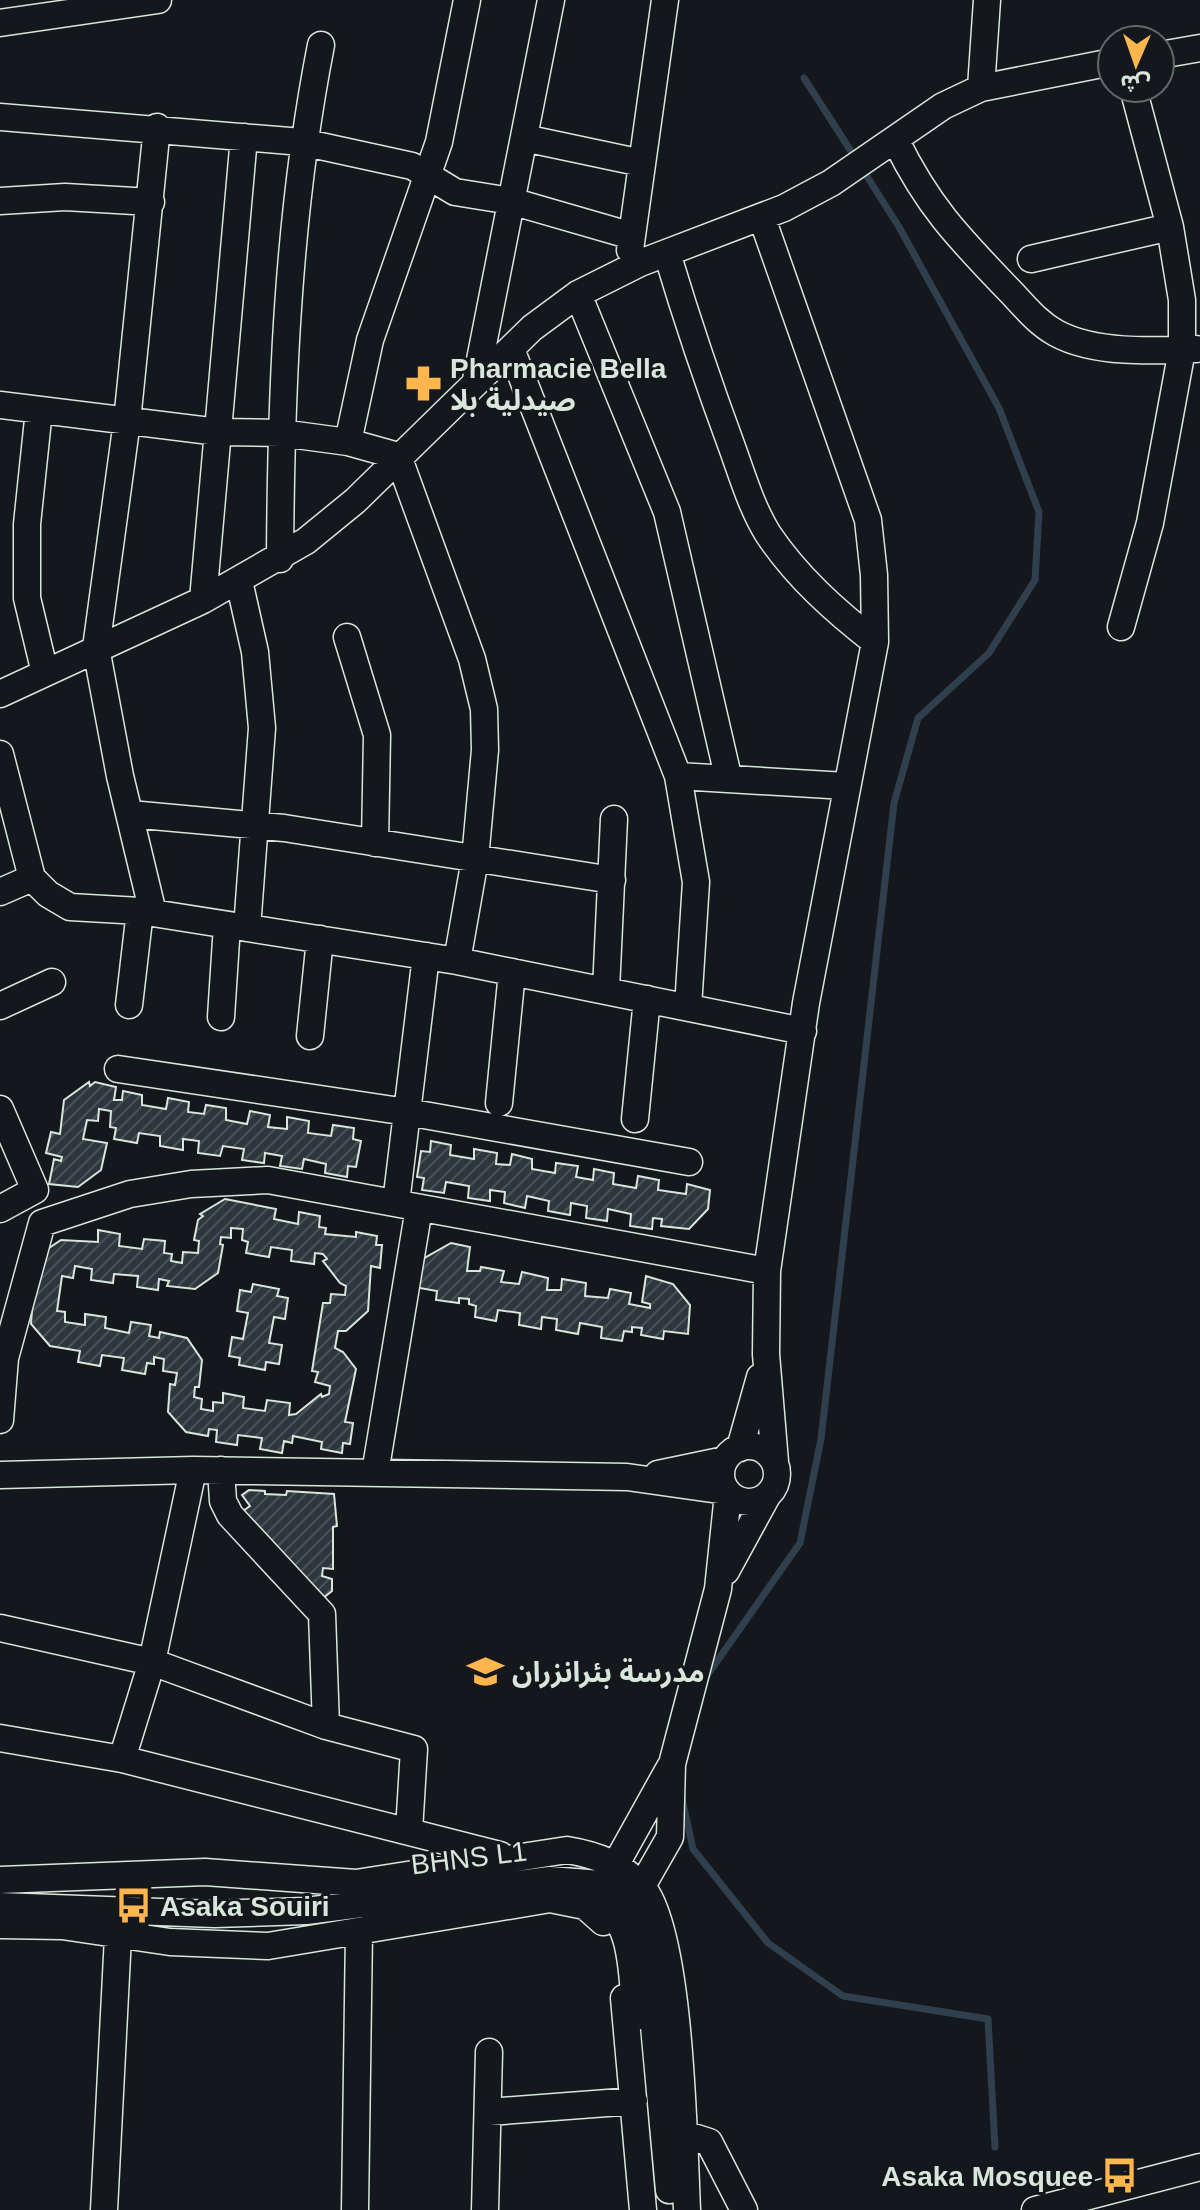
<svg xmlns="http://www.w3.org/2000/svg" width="1200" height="2210" viewBox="0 0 1200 2210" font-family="Helvetica,'Noto Sans Arabic',sans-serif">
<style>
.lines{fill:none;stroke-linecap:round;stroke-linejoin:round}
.stream{stroke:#2f3f4d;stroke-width:7}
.building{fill:url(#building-hatch);stroke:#d8e6dc;stroke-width:2;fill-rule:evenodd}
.minor-casing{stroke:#d8e6dc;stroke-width:29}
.minor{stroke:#14181c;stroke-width:26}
.labels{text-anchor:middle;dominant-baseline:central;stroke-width:6;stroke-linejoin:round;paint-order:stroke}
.poi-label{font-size:28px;font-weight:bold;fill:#d8e6dc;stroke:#14181c;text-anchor:start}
.street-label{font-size:28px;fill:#d8e6dc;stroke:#14181c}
</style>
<defs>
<pattern id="building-hatch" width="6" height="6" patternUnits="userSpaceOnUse" patternTransform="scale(2)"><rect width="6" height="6" fill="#2c363c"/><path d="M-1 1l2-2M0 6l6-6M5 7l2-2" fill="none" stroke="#4a5358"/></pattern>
</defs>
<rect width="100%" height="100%" fill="#14181c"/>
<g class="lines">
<path class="stream" d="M804,78L856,159
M706,1677L800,1543L821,1439L894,803L918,718L989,653L1035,580L1039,512L999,408L899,227L863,170
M682,1799L693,1849L768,1943L843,1996L988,2019L995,2147"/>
</g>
<path class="building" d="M89,1082L90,1086L95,1082L116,1087L114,1100H122L123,1091L142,1095V1105L166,1109L168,1098L189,1102L188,1112L204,1114L206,1105L226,1108V1120L247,1124L250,1111L270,1115L268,1127L287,1129V1117L309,1121L308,1133L331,1136L333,1125L354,1128L353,1139L361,1141L356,1167L348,1166L347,1177L325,1173L326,1164L304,1159L302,1169L280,1166L282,1156L265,1153L264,1163L242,1160L244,1149L223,1146L220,1156L198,1153L199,1141L183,1139V1150L160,1146V1136L139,1133L137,1143L114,1139L116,1128L110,1127L111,1111L99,1109L98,1121L87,1120L83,1139L107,1143L101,1170L78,1187L49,1184L54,1159L61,1161L62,1157L46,1153L51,1132L60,1134L64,1100Z
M431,1141L451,1145L450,1155L474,1159V1149L497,1153L496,1164L510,1165L512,1154L532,1159V1169L555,1173L556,1163L578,1166L576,1177L593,1180L594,1169L614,1173L613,1184L636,1188L638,1176L659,1180L658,1190L686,1194L687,1184L710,1190L708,1209L689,1229L661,1226L662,1219L653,1218L652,1229L630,1226L631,1214L608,1209L607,1221L586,1218L587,1206L571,1203L570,1215L548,1211L549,1201L527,1196L525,1208L504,1203L505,1192L490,1190V1201L468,1198L469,1186L446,1182L444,1193L422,1190L424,1178L417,1177L421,1151L430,1152Z
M225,1199L276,1209L274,1219L298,1224L299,1212L320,1216L319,1227L326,1228L325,1234L356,1237V1232L377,1236L376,1245H382L380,1268L371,1266L368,1311L346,1331H338L335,1348L343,1352L356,1369L345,1422L353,1423L350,1444L343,1443L342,1453L321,1449L322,1442L293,1436L292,1443L284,1441L282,1453L260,1449L262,1438L238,1435L237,1445L216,1442L217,1430L209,1429L208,1436L186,1432L168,1412L170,1384L175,1385L177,1373L163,1371L164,1359L154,1357V1364L147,1363L145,1374L122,1370L124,1358L102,1355L100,1366L78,1362L80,1351L50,1346L31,1324L33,1296L43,1252L61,1240L98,1242V1230L120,1234L119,1246L142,1249L144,1239L165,1241L164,1253L172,1254L171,1261L182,1263L183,1252L198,1253L199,1241L194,1240L198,1220L203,1216L200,1214ZM231,1228L243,1229L242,1240L248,1242L246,1253L269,1257L271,1247L292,1250L291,1261L314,1264L315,1253L323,1254L327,1259L323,1261L340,1283L346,1286L345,1295L331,1294L330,1303H323L312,1371L318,1372L315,1382L330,1386L329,1394L322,1397L321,1394L296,1414L289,1415L290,1403L267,1400L265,1411L243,1408L244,1397L223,1393V1403L213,1402V1411L201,1409L202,1399L194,1397L195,1387H199L202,1360L187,1338L160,1332L159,1338L149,1336L151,1325L131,1322L129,1333L105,1328L106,1317L85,1314V1325L65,1322V1312L57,1311L62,1276L73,1278L75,1266L92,1269L91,1280L113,1283L114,1274L138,1276L137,1287L158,1290L159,1279L169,1281L167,1286L195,1289L218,1273L223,1245L220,1244L221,1237L231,1238Z
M451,1243L470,1247L467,1271H480L481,1267L504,1271L501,1282L519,1284L522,1272L548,1278L547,1290H561L562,1279L586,1283L585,1296L608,1298L610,1289L631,1293L629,1304L650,1308V1304L642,1302L646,1276L673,1284L690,1305L688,1334L664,1331L663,1339L641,1335L642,1328L632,1327V1332L624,1331L622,1341L601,1338L602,1327L580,1323L578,1334L556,1330L557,1319L542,1317L541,1329L519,1325L520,1313L498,1310L496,1321L475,1317L476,1306L469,1304V1299L459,1298V1303L436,1300L437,1291L414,1287L421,1260Z
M253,1284L279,1289L277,1296L288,1298L285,1319L274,1317L269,1343L282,1345L279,1364L266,1362L265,1370L239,1365L240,1358L229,1356L232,1337L243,1339L248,1313L237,1311L240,1290L251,1292Z
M249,1490L265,1491V1494L286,1495L287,1491L334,1494L337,1526L333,1527V1569L323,1568L322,1576L332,1579V1591L322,1599L243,1511L250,1506L242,1495Z"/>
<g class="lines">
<defs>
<path id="minor" d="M0,23L158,0
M1160,55L1200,48
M981,88L987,0
M0,117L302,142L412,166L455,192L511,201L632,236
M524,138L642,163
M896,141C928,206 957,236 1007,288C1023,304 1036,322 1056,333C1094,354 1154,351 1196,349
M0,201L65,197L151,202
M762,218L868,520L874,575L875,642L806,1003L767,1271L766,1354L775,1462
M630,250L665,0
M667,253C687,320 709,385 733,450C743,478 752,508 768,534C797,577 835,611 875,642
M1031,259L1170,227
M578,294L667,512L728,776
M511,349L678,776L846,786
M476,380L551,0
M0,405L218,432L281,433L348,442L398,456L472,659L484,709L485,750L475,859L457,961
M39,410L27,524V598L45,673
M348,442L370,340L439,142L467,0
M280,559C281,387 288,213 321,45
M239,581L255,652L262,728L247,928
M203,600L244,137
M1121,627L1150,523L1182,350V300L1170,227L1133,88
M347,637L377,735L375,843
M0,694L203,600L306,541L355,501L532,328L578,294L640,263L784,208L831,183L943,106L981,88L1112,62
M0,754L32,878L48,894L70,907L140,911L457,961L803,1031
M678,776L696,882L688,1007
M130,814L284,828L612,880
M0,892L32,878
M153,913L120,776L96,648L127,421L157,127
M606,990L614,819
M129,1005L140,911
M0,1006L52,982
M221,1017L227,925
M310,1036L320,939
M118,1069L407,1112L689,1162
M499,1103L512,972
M0,1109L35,1190L0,1209
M635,1119L647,999
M396,1203L426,956
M0,1420L5,1358L42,1223L130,1194L191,1184L268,1180L767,1271
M721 1474a28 28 0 1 1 56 0a28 28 0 1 1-56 0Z
M740,1448L760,1377
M221,1470L223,1501L230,1515L322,1614L326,1726
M375,1473L419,1208
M658,1474L725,1460
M0,1475L193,1470L627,1477L726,1491
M726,1571L767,1496
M0,1628L152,1662L326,1726L414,1749L409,1831
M0,1738L122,1759L500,1855
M122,1759L152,1662L193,1470
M605,1878L616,1864L670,1767
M0,1880L205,1872L356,1883L567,1850C597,1855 621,1864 642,1887C681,1930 684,2145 687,2210
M628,1896L642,1886L670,1837L672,1764L718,1589L728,1494
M595,1898C636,1920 631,1976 636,2017
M0,1906L214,1914L306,1911L550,1880L600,1884L636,1910L647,1950L669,2190
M0,1925L62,1926L170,1942L268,1946L550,1899L585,1906L603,1922
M624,1998L643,2210
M489,2112L634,2101
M684,2134L709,2142L744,2210
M104,2210L118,1936
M355,2210L359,1931
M485,2210L489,2052
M1035,2210L1200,2167"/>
</defs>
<use href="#minor" class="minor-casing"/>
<use href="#minor" class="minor"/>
</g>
<defs>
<symbol id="pharmacy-bare" viewBox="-9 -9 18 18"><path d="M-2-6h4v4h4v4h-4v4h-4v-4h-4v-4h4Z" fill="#ffb74d" stroke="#14181c" stroke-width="2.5" paint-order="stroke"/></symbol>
<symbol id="school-bare" viewBox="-9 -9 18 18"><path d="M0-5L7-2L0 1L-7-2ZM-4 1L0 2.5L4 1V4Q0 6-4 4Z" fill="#ffb74d" stroke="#14181c" stroke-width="2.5" paint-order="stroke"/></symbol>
<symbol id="bus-bare" viewBox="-9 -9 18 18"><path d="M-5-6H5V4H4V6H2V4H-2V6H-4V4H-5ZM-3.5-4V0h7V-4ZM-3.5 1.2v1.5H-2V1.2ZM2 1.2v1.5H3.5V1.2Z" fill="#ffb74d" stroke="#14181c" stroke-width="2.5" paint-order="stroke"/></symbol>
</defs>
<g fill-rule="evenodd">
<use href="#pharmacy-bare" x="398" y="358" width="51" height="51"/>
<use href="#school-bare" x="460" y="1646" width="51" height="51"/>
<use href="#bus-bare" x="108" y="1880" width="51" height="51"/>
<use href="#bus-bare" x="1094" y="2150" width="51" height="51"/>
</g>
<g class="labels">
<g class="poi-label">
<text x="450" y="368">Pharmacie Bella<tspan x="450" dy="32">صيدلية بلا</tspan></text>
<text x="512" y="1672">مدرسة بئرانزران</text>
<text x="160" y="1906">Asaka Souiri</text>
<text x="1093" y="2176" text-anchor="end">Asaka Mosquee</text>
</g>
<g class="street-label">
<text transform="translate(469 1858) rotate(-7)">BHNS L1</text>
</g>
</g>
<g transform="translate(1136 64) rotate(182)"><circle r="38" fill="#14181c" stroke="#626a69" stroke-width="2"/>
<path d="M0-6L14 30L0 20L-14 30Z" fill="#ffb74d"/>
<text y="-12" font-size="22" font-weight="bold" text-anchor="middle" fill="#d8e6dc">ش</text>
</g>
</svg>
